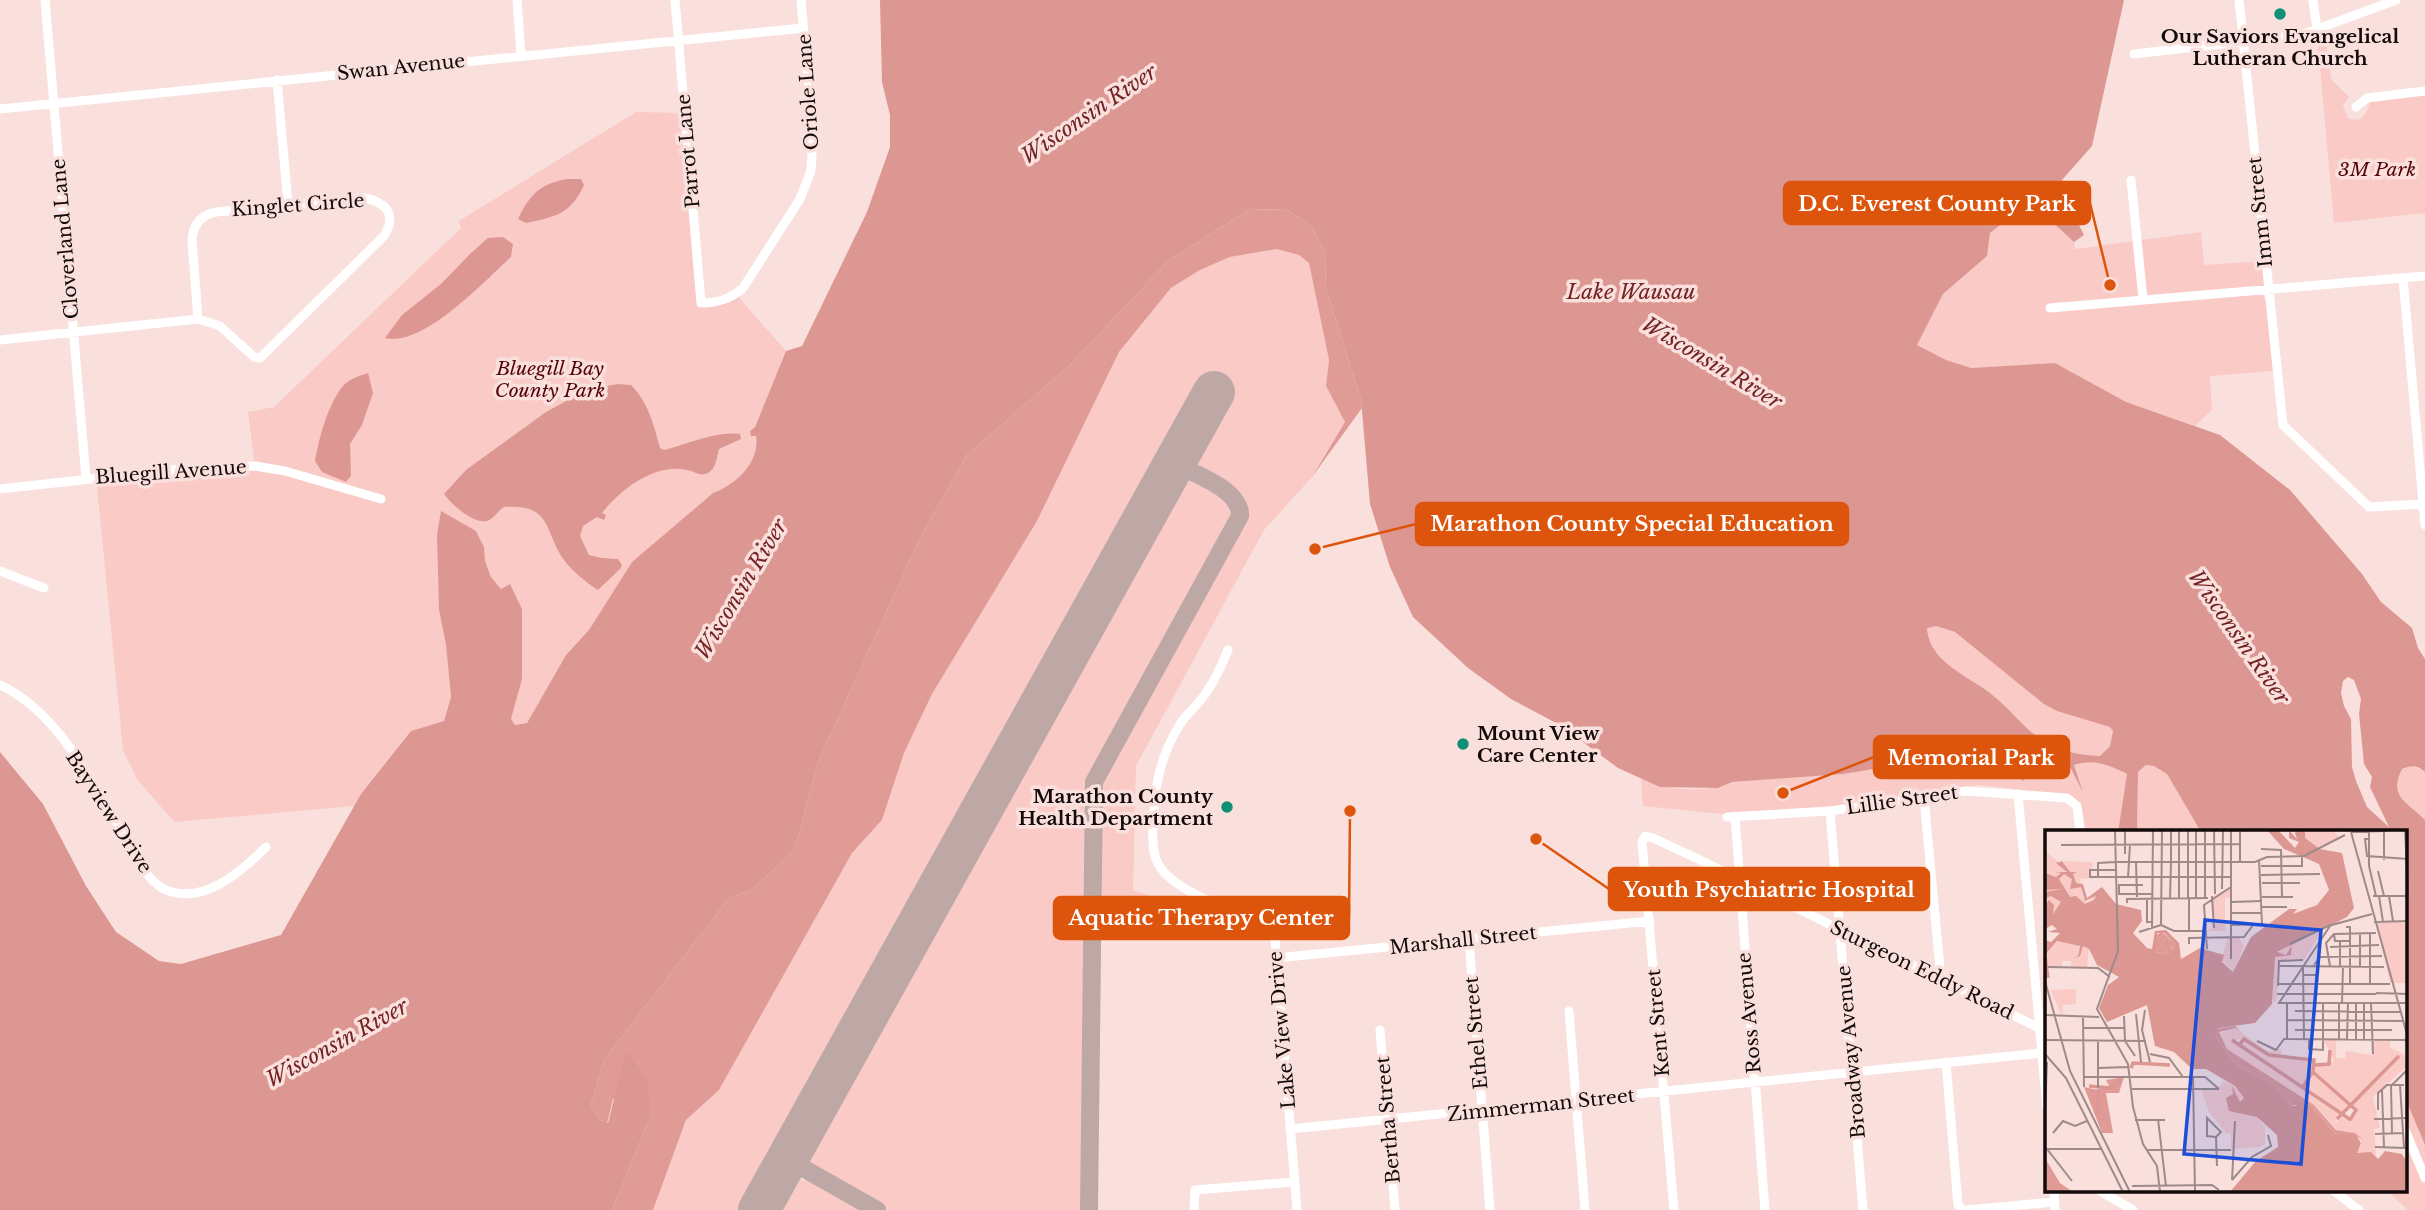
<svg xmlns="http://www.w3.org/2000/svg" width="2425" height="1210" viewBox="0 0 2425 1210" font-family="'Libre Baskerville',serif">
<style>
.green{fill:#facac6}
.forest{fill:#e09b96}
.water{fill:#dc9792;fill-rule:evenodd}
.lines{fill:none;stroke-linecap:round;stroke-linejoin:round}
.taxiway{stroke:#bda8a6;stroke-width:18}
.runway{stroke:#bda8a6;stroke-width:42}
.minor{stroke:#fff;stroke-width:9}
.poi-dot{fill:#0e8f76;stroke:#fae0dd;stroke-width:2.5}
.labels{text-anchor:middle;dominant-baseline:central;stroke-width:7;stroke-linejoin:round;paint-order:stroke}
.poi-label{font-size:19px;font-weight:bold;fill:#130b0a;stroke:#fae0dd}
.street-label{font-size:19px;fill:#130b0a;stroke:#fae0dd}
.park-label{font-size:19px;font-style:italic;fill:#55020a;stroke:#fae0dd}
.water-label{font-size:21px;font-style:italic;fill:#742424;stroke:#fae0dd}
.inset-river{fill:none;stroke:#dc9792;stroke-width:3.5}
.inset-road{fill:none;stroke:#9e8b89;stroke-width:2}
.view{fill:#1d4ed8;fill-opacity:0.15;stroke:#1d4ed8;stroke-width:3.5}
.inset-edge{fill:none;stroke:#130b0a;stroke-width:3.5}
.leader{fill:none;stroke:#dd550c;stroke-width:2.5}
.callout-dot{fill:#dd550c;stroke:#fae0dd;stroke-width:2.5}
.callout{fill:#dd550c;stroke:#dd550c;stroke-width:2.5}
.callout-label{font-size:21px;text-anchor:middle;font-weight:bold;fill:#fff}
</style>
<rect width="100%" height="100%" fill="#fae0dd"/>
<path class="green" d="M2325,32L2331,79L2349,97L2343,105L2348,118C2362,124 2367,114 2370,101L2425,94V213L2334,223L2317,34Z
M636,112L684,113L701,302L736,294L786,351L755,427L750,431L751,436L756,437C760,463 735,485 713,493L632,562L589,630L566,655L527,723L515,725L511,719L522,609L510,584L501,590L491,577L485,561L484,547L476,531L441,512L439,610L446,645L451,698L444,721L411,731L361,794L354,806L174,822L137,779L123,750L96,477L255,466L248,412L274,407L461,228L459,221Z
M2037,208L2074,242L2075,249L2201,232L2204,265L2265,261L2268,289L2262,294L2266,301L2273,371L2210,376L2212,410L2195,426L2126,402L2055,363L1971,368L1946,360L1917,345L1943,294L1987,256L1990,233L2009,218Z
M1277,249L1299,255L1309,263L1329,360L1326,386L1345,422L1312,477L1264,530L1136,766L1133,890L1170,903L1100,909L1101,786L1105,774L1245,524C1248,513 1249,503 1242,494L1196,463L1194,457L1196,449L1223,400L1199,386L741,1210H653L686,1120L719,1090L852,853L882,820L904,753L932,694L1037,521L1119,352L1171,288L1200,270L1230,257Z
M1183,481C1199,479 1232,497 1233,514L1088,781L1083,1060L1085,1210H889L810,1165L806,1160V1151L1174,489Z
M1936,626L1955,632L2010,676L2077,717L2111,727L2113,731L2110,746L2100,756C2081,755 2061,752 2044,741C2025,730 2013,712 1996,698C1979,683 1955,673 1940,657C1932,648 1928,640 1927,628Z
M1966,753L2014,759L2020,779L2024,780L2019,758L2069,765L2082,788L2074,765C2095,759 2109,765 2127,774L2118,832H2086C2084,818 2084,802 2070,795L1978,785L1837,807L1722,814L1643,806L1641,779C1667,790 1706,794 1731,782L1844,774Z
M2146,765L2154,766L2167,774L2201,832H2137L2138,772Z
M2412,765L2425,772V820C2408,802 2389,797 2402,769Z
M2406,1100L2425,1145V1210H2408L2387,1191H2406Z
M799,1179L808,1181L860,1210H773L789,1182Z"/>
<path class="forest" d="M1286,209L1312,227L1325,252L1326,289L1361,399L1362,408L1312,477L1345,422L1326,386L1329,360L1309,263L1299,255L1277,249L1230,257L1200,270L1171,288L1119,352L1037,521L932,694L904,753L882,820L852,853L719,1090L686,1120L653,1210H612L650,1117L613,1099L607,1124L601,1121L591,1105L604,1060L729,898L753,889L795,849L818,762L920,538L967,455L1069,366L1167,262L1248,210Z"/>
<path class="water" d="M880,0H2124L2092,146L2062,180L2073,213L2084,235L2074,242L2037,208L2022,224L2009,218L1990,233L1987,256L1943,294L1917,345L1946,360L1971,368L2055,363L2126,402L2220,435L2290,490L2362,574L2381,602L2412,628L2418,648L2425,659V772C2417,765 2412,765 2402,769C2388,797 2408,802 2425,820V1145L2406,1100V832H2201L2167,774L2154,766L2146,765L2138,772L2137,832H2118L2127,774C2109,765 2095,759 2074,765L2083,792L2069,765L2020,759L2024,781L2020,779L2014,759L1966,753L1844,774L1732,782L1718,788L1660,787L1618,768L1560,725L1511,699L1468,668L1413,617L1390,567L1370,504L1361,399L1326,289L1325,252L1312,227L1286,209L1248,210L1167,262L1069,366L967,455L920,538L818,762L795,849L753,889L729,898L604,1060L591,1105L601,1121L608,1123L626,1051L648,1080L650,1117L612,1210H0V752L43,804L86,886L116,932L159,961L181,964L281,935L361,794L411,731L444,721L451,697L446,645L439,610L437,535L441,511L476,531L484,547L485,561L491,577L501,589L510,584L522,609V679L511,719L515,725L527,723L566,655L589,630L632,562L713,493C735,485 760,463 756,436H751L750,431L755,427L786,351L802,346L867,212L890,147V115L882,82ZM1936,626L1955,632L2044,704L2057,711L2110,727L2113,731L2110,746L2100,756C2081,755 2061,752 2044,741C2025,730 2013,712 1996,698C1979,683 1955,673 1940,657C1932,648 1928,640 1927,628ZM2348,677L2354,680L2361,699L2359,714L2364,764L2372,777L2370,787L2389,827L2367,807L2356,781L2352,767L2351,719L2344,706L2341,693L2343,681Z
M567,179H581L584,185C571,214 555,217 526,223L518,219C530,194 540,184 567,179Z
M503,237L513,244L511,257C484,281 424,347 385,338L402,315L441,284L471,253L488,238Z
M368,373L373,393L362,425L350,444L351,476L346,482L322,472L315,461C319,438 328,404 343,386C349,379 359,376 368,373Z
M618,384L631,385C648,402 654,425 660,448L664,450C689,444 715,431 740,434L741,439L719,449C717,456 716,469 708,473C701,477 694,471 687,470C655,463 621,489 602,513L606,515L604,520L597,517L583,526L580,536L589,555L601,558L618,559L622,565L620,569L598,590C587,583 572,571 564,560C543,530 553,504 504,507C499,510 496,515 491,519C478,529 451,504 444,494L466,470L546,412L586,390Z"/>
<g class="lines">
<path class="taxiway" d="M787,1159L877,1210
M1089,1210L1094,782L1240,516C1241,489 1194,474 1173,463"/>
<path class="runway" d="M759,1210L1214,392"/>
<path class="minor" d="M45,0L86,478
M517,0L521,55
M675,0L701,303C718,303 730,299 743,288L800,199L811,171L813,137L801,0
M2239,0L2283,425L2369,507L2423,504
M2313,0L2317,29
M2134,54L2301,35L2396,0
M277,80L288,204
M2356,107L2367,98L2425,91
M0,109L803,28
M2131,180L2143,299
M2403,278L2425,525
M2050,308L2425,276
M0,340L198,319L220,326L254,357L260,358L384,236C397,215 387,202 364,198L216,212C201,215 193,224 192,240L198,319
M0,489L172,470L255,466L285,471L381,499
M0,571L44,588
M1228,650C1221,667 1214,683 1203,697C1196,707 1185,715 1179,726C1163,752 1155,780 1154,812C1153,827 1151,845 1156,859C1168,893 1242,913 1274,925L1297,1210
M0,685C57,711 89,778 121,830C132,848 144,879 164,889C202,907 242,871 266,847
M2018,794L2047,1108
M1924,798L1941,979
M1830,811L1863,1210
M1727,817L1830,811L1966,791L2067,798L2077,806L2080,832
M1735,817L1765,1210
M1469,939L1490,1210
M1276,958L1650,921
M1569,1011L1585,1210
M1380,1030L1395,1210
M1946,1062L1958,1205L1963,1210
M1290,1129L2042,1053
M2406,1132L2425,1178
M2054,1191L2055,1210
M2100,1191L2133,1210
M2334,1191L2359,1210
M1194,1210L1195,1190L1294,1182
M1674,1210L1642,842L1645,836L1653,838L1696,858L2047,1032
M1967,1210L2054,1202"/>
</g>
<g class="poi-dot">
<circle cx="2280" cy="14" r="7"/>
<circle cx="1463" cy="744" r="7"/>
<circle cx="1227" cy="807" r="7"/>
</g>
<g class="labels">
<g class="poi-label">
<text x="2280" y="36">Our Saviors Evangelical<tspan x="2280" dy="22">Lutheran Church</tspan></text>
<text x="1477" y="733" text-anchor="start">Mount View<tspan x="1477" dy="22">Care Center</tspan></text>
<text x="1213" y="796" text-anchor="end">Marathon County<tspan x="1213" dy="22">Health Department</tspan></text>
</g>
<g class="street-label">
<text transform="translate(401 67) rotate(-6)">Swan Avenue</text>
<text transform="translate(808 92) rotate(-94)">Oriole Lane</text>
<text transform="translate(688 151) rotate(-95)">Parrot Lane</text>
<text transform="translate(298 205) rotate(-4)">Kinglet Circle</text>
<text transform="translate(2260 212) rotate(-96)">Imm Street</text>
<text transform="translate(65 239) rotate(-95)">Cloverland Lane</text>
<text transform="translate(171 472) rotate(-4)">Bluegill Avenue</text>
<text transform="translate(1902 800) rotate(-8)">Lillie Street</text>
<text transform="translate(109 812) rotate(57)">Bayview Drive</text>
<text transform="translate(1463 940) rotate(-6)">Marshall Street</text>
<text transform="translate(1922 970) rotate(26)">Sturgeon Eddy Road</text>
<text transform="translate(1749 1013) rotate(-95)">Ross Avenue</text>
<text transform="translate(1658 1023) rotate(-95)">Kent Street</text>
<text transform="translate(1282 1030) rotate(-95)">Lake View Drive</text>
<text transform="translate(1476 1033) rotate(-95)">Ethel Street</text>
<text transform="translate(1851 1052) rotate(-95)">Broadway Avenue</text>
<text transform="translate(1541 1105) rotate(-6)">Zimmerman Street</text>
<text transform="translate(1388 1120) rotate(-95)">Bertha Street</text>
</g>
<g class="park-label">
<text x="2377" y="169">3M Park</text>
<text x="550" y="368">Bluegill Bay<tspan x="550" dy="22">County Park</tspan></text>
</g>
<g class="water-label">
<text transform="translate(1089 114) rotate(-34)">Wisconsin River</text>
<text x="1631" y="292">Lake Wausau</text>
<text transform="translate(1712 363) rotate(31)">Wisconsin River</text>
<text transform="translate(741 589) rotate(-59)">Wisconsin River</text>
<text transform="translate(2239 637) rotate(55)">Wisconsin River</text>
<text transform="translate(337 1043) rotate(-29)">Wisconsin River</text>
</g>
</g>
<g transform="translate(2045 830)">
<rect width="362" height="362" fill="#fae0dd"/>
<path d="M260,0H288L294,7L274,18L260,8ZM0,21L18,35H22L17,31L48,32L45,48L35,49L38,68L42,72L51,66L48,71L42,74L17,71L8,84L5,71L0,78ZM185,58L186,67L180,68V101H162L168,98V66ZM301,87L277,101L259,130L233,131L232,165L231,172H228L229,130L216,144L227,127L246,125L247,116L241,125L231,124L258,105ZM362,91V153H345L331,92ZM183,108H194L199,116L189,142L176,129ZM13,111L34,115L33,126L39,115L44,119L42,137H26V131H17V137H2V124ZM31,159V174L18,175L17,186L5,160ZM191,198L222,221L236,219V226L224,224L199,208L187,211L293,284L290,293L297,287L306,292L312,282L308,275L355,227L305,274L269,242L270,236L289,231L279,210H291V228H300L301,221L327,225L328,210H345V218L359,224L361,237L328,267L335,298L329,299L331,326L312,323L317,310L306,302L292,300L272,278L182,219L174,203ZM199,209L224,226L267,230V242L257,256L196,215ZM269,244L303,274L297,282L259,258ZM179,251L190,256L213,280L194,282L212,287L220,297V314L215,317L186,319V303H181L164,282L156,259L174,257Z" fill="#facac6"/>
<path d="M117,102L130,114L127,122L126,117L119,109H118L124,124L111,122V105ZM190,196L196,201L191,198L174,202L182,219L269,275L291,300L310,303L318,310L309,305H292L269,279L252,271V275H246L228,254L191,235L170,205L172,199ZM79,247L74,263H61L68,303H57L39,257L53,260L64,256L61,250ZM0,328L15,353L28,362H0Z" fill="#e09b96"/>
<path d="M222,0H233L250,18L254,12L244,8V0L252,9L249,0H260V8L275,19L297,23L309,78L302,87L232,122L241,125L247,115L246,125L230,127L227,174L210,193L174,198L170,205L191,235L228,254L246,275L252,276L246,272L252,271L267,277L292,305H311L316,313L312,323L326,322L333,329L340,321L357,324L362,332V362H185L211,331L233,317L232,305L212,287L184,281L181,268L188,264L187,256L195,272L199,268L190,256L161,239H147L129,222L110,216L102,175L62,192L54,178L63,155L74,147L52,135L44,119L38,116L35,126L27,129L33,126L35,116L12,111L1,124L0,110L6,112L15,103L3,102L12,99L7,95L0,99L1,74L4,70L9,75L8,84L16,72L6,66L0,68V62L17,59L0,60V43L11,47L16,43L10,42H22L11,33L17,31L25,42H32L28,44L31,53L38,54L42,68L57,57L71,74L96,80L97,91L88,103L102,118L107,119L110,101L121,100L134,113L136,129L155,118L179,125L177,132L188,142L206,107L244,79H252L248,84L272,75L284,60L274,34L239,19ZM19,44L27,49L25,59L36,57L40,71L51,66L49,70L40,74L31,66L25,67L14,49ZM112,103H119L130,114L127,121L124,113L117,108L124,124L111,122Z" fill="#dc9792" fill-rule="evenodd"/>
<path class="inset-river" d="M0,127L3,148M187,210L306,290M194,215L199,209L224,225L269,230L268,242L257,258M270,235L284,234L285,220M86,238L88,233L125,235M269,243L311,280L305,290M44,256L66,258L76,250M52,284L54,259M292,289L354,226"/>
<path class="inset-road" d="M70,0L73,121L52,179L83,234L88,277L98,314L112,336L115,362M169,0L170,64M324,0V36L331,66M360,0L363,61M339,1V30M306,2L342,1M306,2L363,208M324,9H320L322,26L363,29M16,15L195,14M216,19L236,20L237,67M80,24V0M126,31V0M195,31V0M71,32H210L222,27L259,26L300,5M91,33L92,67M216,36H257V27M70,40H45V47H186M333,41L339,66M216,45L275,44M53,48V33L71,32M83,48L85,14M217,53H255M98,55H74V64H108M177,59L178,0M167,66L169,98M328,66H363M334,66L338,92M344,66L348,91M217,67H248M143,68V0M144,68V101M151,68V0M160,68V0M102,69V92H107M125,69L126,32M134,69V0M186,72L217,71M82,73V69L163,68M217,77H242M186,83H217M329,92L363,91M116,95L117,0M116,95L129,101H161M186,95L217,94L214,30M285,96L234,173H363M301,97H305V155M107,99L108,0M94,102L116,95M315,103V136M325,103V155M289,104L290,111H305M295,111V136M144,114V108L199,107L208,95M245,114L283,96L327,84M285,117L334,115M162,119L159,75L186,57M186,129V0M269,135L275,127L337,126M233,136L339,137M258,136L259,209M285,136L281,113L289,104L331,103M3,137L53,138L65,147M258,145H272V136M0,151L25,241L85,362M233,154H345M233,156L234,131L258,130M331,163L363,164M232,164H331M242,173V209M297,173L298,136M326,173L328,224M100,180L97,200L105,232M250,181L355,182M91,184L96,232M0,185L54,187M79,186L80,211L90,226M38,188L39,257M242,190L358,191M38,198H80M250,200H347M264,209V219L278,220V173M294,209V173M302,209L303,173M0,210L101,211M311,210V173M319,210V173M212,211L231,220L239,209L363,210M0,224L21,248L78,362M105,224L124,228L138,247M53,238L83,237M39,247H160L174,259M148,247L150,362M346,255L347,303M347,255L363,239M355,255L359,318M53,258V210M87,259H174M337,260L339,317M333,280V263L342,255H359M0,283L2,232M113,289L121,356M329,289L363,288M90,290H120M8,303L18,291L30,296L42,291M330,304L359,303M171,307L162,306V288L176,302L171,307L172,336M330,317L361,318M102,320H186M187,350L207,327L226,316L223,305M187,350L190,291M27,351L2,319H56M87,356L167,355L174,360"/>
<path class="view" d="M160,90L276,100L256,334L139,324Z"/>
<rect width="362" height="362" class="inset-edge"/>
</g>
<path class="leader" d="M2110 285L2090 203M1315 549L1416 524M1783 793L1874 757M1536 839L1609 889M1350 811L1349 918"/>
<g class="callout-dot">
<circle cx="2110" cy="285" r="7"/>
<circle cx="1315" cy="549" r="7"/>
<circle cx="1783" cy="793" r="7"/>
<circle cx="1536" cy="839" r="7"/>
<circle cx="1350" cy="811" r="7"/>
</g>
<g class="callout">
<rect x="1784" y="182" width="306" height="42" rx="7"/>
<rect x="1416" y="503" width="432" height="42" rx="7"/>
<rect x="1874" y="736" width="195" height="42" rx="7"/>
<rect x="1609" y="868" width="320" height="42" rx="7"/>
<rect x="1054" y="897" width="295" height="42" rx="7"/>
</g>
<g class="callout-label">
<text x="1937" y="211">D.C. Everest County Park</text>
<text x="1632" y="531">Marathon County Special Education</text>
<text x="1971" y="765">Memorial Park</text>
<text x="1769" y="897">Youth Psychiatric Hospital</text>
<text x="1201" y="925">Aquatic Therapy Center</text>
</g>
</svg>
